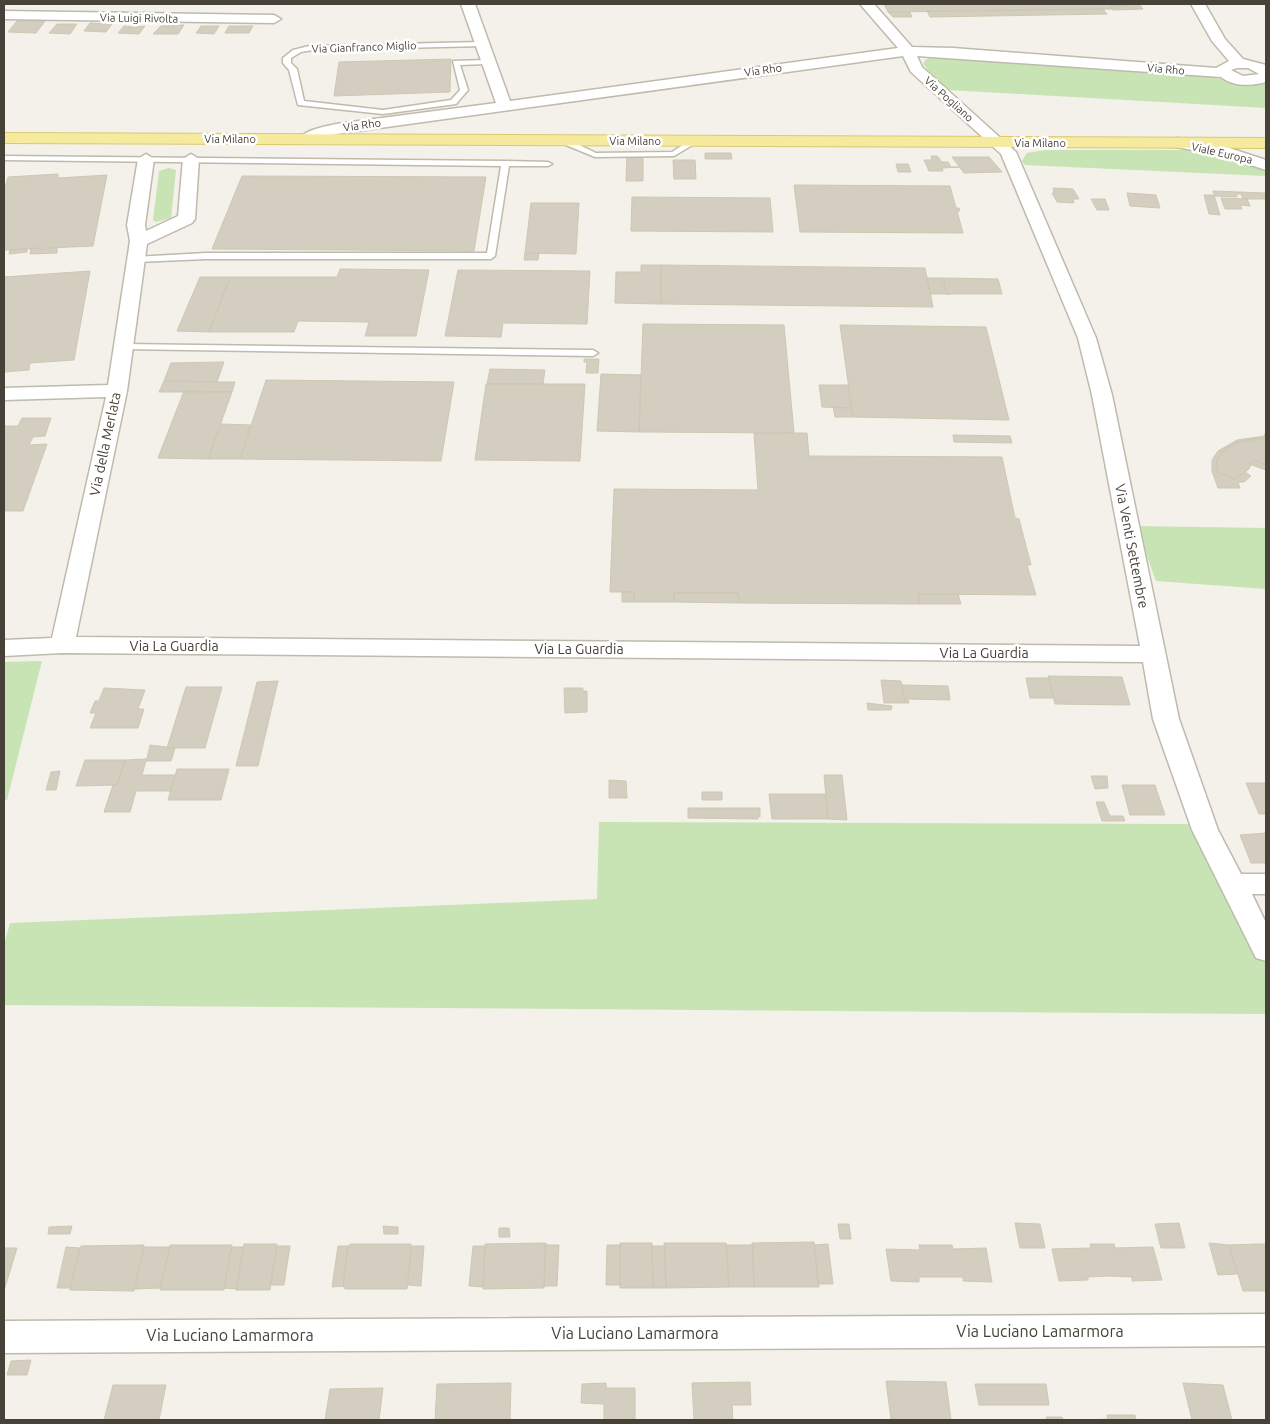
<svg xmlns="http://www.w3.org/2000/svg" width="1270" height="1424" viewBox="0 0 1270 1424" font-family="Ubuntu,sans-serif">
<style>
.green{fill:#c8e4b5}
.building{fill:#d3cebf;stroke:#cec7b3}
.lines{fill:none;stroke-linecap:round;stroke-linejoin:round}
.service-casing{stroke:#bebaac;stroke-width:3}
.minor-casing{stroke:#bebaac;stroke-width:3}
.primary-casing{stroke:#dac970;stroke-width:2}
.service{fill:#fff;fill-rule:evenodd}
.minor{fill:#fff;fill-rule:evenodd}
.primary{fill:#f6ea9f;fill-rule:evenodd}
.labels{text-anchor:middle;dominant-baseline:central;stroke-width:5;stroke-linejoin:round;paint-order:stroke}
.far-street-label{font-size:11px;fill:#464238;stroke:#fff}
.street-label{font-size:14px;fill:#464238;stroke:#fff}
.near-street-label{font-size:16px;fill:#464238;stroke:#fff}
</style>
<rect width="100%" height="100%" fill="#f3f1e9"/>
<path class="green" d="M936,55L1211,77L1233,81L1266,82V108L949,90L936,80L923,64L925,60Z
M1045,150H1195L1216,153L1265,167L1266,176L1025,165L1022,161L1027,153Z
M169,168L176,170L171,218L156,222L153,220L159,171Z
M1136,526L1266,528V589L1156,581Z
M42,661L7,800H4V662Z
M599,822L1194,824L1266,964V1014L4,1005V945L10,923L597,899Z"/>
<path class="building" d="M884,4H1124L1126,6H1111L1114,9L888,12Z
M1124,4H1139L1143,9L1113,10L1112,9L1111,6H1126Z
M1103,9L1107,14L930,17L927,11Z
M888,12H910L912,17H893Z
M17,21H45L36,33L8,32Z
M90,23L112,24L106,32L84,31Z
M57,24H77L70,34L49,33Z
M184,25L178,34H153L161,26Z
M124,26L135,27L145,26L139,34L118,33Z
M201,26H219L214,34L196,33Z
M229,26H253L249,33H225Z
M451,59L450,92L334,96L339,62Z
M627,153H643V181H626Z
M705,153H731L732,159H705Z
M931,156H937L942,162H948L951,167H961L942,168L943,171H929L924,160H932Z
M952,157H989L1002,172L964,173Z
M673,160H695L696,179H674Z
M896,164H908L911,172H898Z
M58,174V178L107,175L93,246L4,250V193L8,177Z
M242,176L486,177L474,251L212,249Z
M794,185L950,186L956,208H959L960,211H957L963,233L800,232Z
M1053,188L1073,189L1079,199H1073L1074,203L1057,202L1052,193H1054Z
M1213,191L1265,193L1266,199H1243L1241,194H1237V197L1215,196Z
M1127,193L1156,195L1160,208L1130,206Z
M1204,195H1214L1220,215L1209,214Z
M632,197L770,198L773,232L631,231Z
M1221,198L1247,199L1250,206L1240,205L1242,209H1225Z
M1091,199H1105L1109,210H1097Z
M531,203H579L576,254L525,253Z
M31,248H37V250L57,248V253L30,254Z
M27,249V252L9,254L10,250Z
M525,253H539L538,260H524Z
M641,265H661V304L615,303L616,272H641Z
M661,265L925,268L933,307L661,304Z
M340,269L429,270L416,336H365L369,322L298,321L294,332H209L230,277H337Z
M458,270L590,271L587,324L503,323L501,337L445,336Z
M90,271L74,360L30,363L29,370L4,372V277Z
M200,277H230L209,332L177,331Z
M927,278H943L947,294H950H930Z
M943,278L998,279L1002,294H947Z
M643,324L784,325L794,433L639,432Z
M840,325L986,327L1009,420L853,417Z
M584,359H599L598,373H586L587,362H584Z
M224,362L217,382L164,381L171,363Z
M490,369L545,370L543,384H487Z
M601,374L641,375L639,432L597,431Z
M266,380L454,382L441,461L240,459Z
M164,381L217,382H235L232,392H159Z
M486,384H585L580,461L475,460Z
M819,385H848L851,408L822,407Z
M184,391L232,392L208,459L158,458Z
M833,407L851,408L853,417H835Z
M22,418H51L45,436L33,437L29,445L47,444L23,511H4V426H18Z
M221,424L251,425L240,459H208Z
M754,433H807L809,456L1002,457L1015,518L1019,519L1031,565H1027L1036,595L918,594L920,604L739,603L738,593H674V602H634V592H610L614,489L758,490Z
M1264,434H1266V438L1238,442L1221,453L1216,464L1217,472L1234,479L1245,472L1251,476L1244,482H1238L1240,488H1218L1212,471V460L1218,451L1237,440L1265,436Z
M953,435L1010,436L1012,443L954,442Z
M1255,438H1266V465L1255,460L1249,464L1251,465L1248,470L1234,479L1217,472V458L1225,449L1238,442Z
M1255,460L1266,465V470L1249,464Z
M622,592H634V602H622Z
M674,593H738L739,603L674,602Z
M918,594H958L961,604H920Z
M1048,676L1122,677L1130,705L1055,704Z
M1026,678H1049L1054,698H1030Z
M881,680L901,681L905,703H884Z
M278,681L258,766H236L257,682Z
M902,685L948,686L950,700L908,699L909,703H905Z
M186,687H222L205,748H167Z
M104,688L145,690L138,709H144L138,728H90L96,713H90L95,701H99Z
M564,688H583V691H587V712L565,713Z
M867,703L892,706L891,710H868Z
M150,745L175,748L171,761H146L142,775H175L171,791H136L130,812H104L113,785H117L125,760L147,759Z
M85,760H125L117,785L76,786Z
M177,769H229L221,800H168Z
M60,771L56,790H46L51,772Z
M824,775H842L847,820L828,819Z
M1091,776H1107L1108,788L1095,789Z
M609,780L626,781L627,798H609Z
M1246,783H1266V814H1259Z
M1122,785H1155L1165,815H1130Z
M702,792H722V800H702Z
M769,794H825L828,819H772Z
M1096,802H1104L1110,816H1123L1125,821H1102Z
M688,808H760V817L758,816V819L688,818Z
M1266,833V863H1251L1240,835Z
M1015,1223L1040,1224L1045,1248H1020Z
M1179,1223L1185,1248H1161L1155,1224Z
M838,1224H849L851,1239H840Z
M72,1226L70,1234H48L49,1227Z
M383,1226L398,1227V1234H384Z
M499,1228H509L510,1237H499Z
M814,1242L819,1287H754L752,1243Z
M546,1243L544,1288L483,1289L485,1244Z
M620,1243H652L653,1288H620Z
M664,1243H726L729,1287L666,1288Z
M1209,1243L1229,1245L1237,1274L1218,1275Z
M244,1244H277L270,1290H236Z
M351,1244H411L407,1289H345L343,1286L348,1246Z
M828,1244L833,1284H818L814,1245Z
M1090,1244H1114L1115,1248L1153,1247L1162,1280L1132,1281V1277L1109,1276L1088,1277V1280L1059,1281L1052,1249L1091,1248Z
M1256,1244H1266V1291H1243L1229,1245Z
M144,1245L134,1291L70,1290L81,1246Z
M170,1245H232L224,1290H160Z
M545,1245H559L557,1286H544Z
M607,1245H620V1285H606Z
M726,1245H753L754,1287H729Z
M919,1245H952L953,1249L986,1248L992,1282L963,1281V1277H919V1282L891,1281L886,1249L920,1250Z
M277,1246H290L284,1285H270Z
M338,1246H348L343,1286L332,1287Z
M411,1246H424L421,1286L408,1285Z
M473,1246H485L483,1287L469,1286Z
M652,1246H665L666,1288H653Z
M66,1247L80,1248L70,1288H57Z
M144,1247H170L160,1288L135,1289Z
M231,1247H243L237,1289L224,1288Z
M4,1248H17L4,1291Z
M31,1360L27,1375H7L11,1361Z
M886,1381L946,1382L951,1420H891Z
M750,1382L751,1405H732L733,1420H694L692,1383Z
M511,1383L510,1420H435L437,1384Z
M606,1383V1388H635V1420H604V1404L581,1403L582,1384Z
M1183,1383L1223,1385L1232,1420H1192Z
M975,1384H1046L1049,1405H979Z
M113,1385H166L159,1420H104Z
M383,1388L379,1420H325L330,1389Z
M1107,1415H1135L1136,1420H1084L1108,1419Z
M1046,1417H1062L1063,1420H1076H1047Z"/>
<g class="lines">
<defs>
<path id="service" d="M481,42L485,44L484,46L313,50L301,52L291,58V63L297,69L304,101L383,110L451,100L460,90L453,61L487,60L491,62L487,64L460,65L468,90L456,104L383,114L298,105L289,70L283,63V58L293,50L309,46Z
M561,139H567L596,153L672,152L692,139L699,141L674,156L595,157L561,143Z
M4,156L505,161L548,162L552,164L548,166H509L495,256L491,259H206L137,262L133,259L134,257L206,253H487L501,166L4,160Z
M123,344L593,350L598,353L593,356L120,349V345Z"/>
<path id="minor" d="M461,4H475L510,101L898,48L860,4H874L912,47L953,48L1216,68L1229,61L1212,41L1191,4H1205L1225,39L1243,59L1266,65V82C1251,86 1234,87 1221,77L917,56L922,67L1016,152L1096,338L1112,395L1179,719L1218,830L1241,874H1266V894H1252L1266,923V961L1256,958L1192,830L1153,719L1143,662L62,653L4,656V640L52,638L106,397L4,400V388L108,385L130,241L127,225L138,159L146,154L154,159L145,225L146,231L178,216L183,159L191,154L199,159L195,219L192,223L147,244L127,391L76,637L1140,646L1092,395L1078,338L1001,154L911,72L903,56L336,134L312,143H300L298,140C306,129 324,127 336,124L496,103ZM1237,68H1248L1259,74L1243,76L1231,70Z
M4,11L274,15L281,19L274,23L4,19Z
M1177,138L1223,146L1266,160V170L1220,155L1171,146L1169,143L1171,140Z
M1266,1314V1346L4,1353V1321Z"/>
<path id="primary" d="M4,133L1266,138V148L4,143Z"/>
</defs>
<use href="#service" class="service-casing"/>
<use href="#minor" class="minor-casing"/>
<use href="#primary" class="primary-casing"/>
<use href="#service" class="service"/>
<use href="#minor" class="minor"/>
<use href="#primary" class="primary"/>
</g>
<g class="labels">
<g class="far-street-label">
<text transform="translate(139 18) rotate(1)">Via Luigi Rivolta</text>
<text transform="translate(364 47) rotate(-2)">Via Gianfranco Miglio</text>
<text transform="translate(1166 69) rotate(5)">Via Rho</text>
<text transform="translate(763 70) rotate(-8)">Via Rho</text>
<text transform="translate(949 99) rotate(42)">Via Pogliano</text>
<text transform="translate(362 125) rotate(-8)">Via Rho</text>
<text x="230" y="139">Via Milano</text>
<text x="635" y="141">Via Milano</text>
<text x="1040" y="143">Via Milano</text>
<text transform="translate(1222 153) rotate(13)">Viale Europa</text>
</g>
<g class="street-label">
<text transform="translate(105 444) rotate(-78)">Via della Merlata</text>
<text transform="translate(1132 546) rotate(79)">Via Venti Settembre</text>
<text x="174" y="646">Via La Guardia</text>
<text x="579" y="649">Via La Guardia</text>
<text x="984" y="653">Via La Guardia</text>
</g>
<g class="near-street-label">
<text x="1040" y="1331">Via Luciano Lamarmora</text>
<text x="635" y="1333">Via Luciano Lamarmora</text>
<text x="230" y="1335">Via Luciano Lamarmora</text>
</g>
</g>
<rect width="1270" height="1424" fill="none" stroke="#464238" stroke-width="10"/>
</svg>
